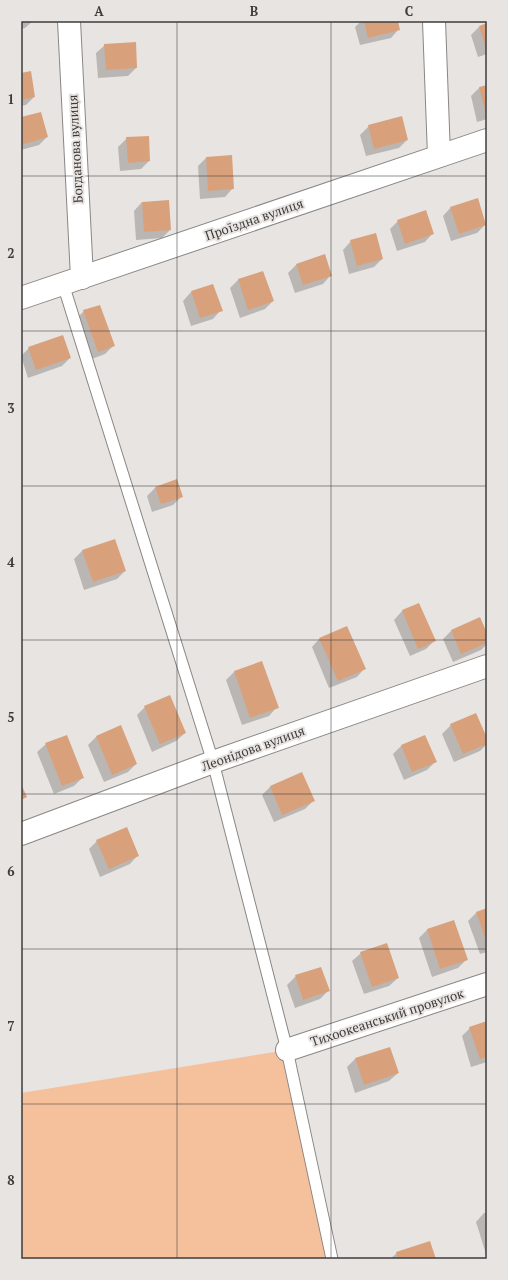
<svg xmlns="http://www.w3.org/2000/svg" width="508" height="1280" viewBox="0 0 508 1280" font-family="'PT Serif',serif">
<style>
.green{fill:#f5c19d}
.shadow{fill:#0003}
.building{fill:#d9a17b}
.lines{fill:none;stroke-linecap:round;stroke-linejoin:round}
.service-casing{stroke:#8a8683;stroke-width:13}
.minor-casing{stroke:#8a8683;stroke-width:24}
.service{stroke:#fff;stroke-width:11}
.minor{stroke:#fff;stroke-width:22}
.grid{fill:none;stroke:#3e3c3b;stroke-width:1;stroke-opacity:0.55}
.labels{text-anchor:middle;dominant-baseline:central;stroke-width:4;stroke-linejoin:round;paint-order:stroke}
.street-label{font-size:13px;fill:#3e3c3b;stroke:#e8e4e1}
.neatline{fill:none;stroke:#3e3c3b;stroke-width:1.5}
.grid-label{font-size:13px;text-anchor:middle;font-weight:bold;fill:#3e3c3b}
</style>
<rect width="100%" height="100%" fill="#e8e4e1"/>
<path class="green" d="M287,1050L332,1259H21V1093Z"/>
<path class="shadow" d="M21,21H33L25,28L21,29Z
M361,21H397L399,29L391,38L360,45L355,27Z
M487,24V54L478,57L471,35L479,27Z
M105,45L136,68L128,76L98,78L96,53Z
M21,74L34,97L26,105L21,106Z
M487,86V119L477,122L471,96L479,88Z
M21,118L47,137L39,145L21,150Z
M369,126L407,140L399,148L366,156L360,135Z
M127,138L149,161L141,169L120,171L118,147Z
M206,158L233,188L225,197L200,199L198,166Z
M142,202L170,230L162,238L136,240L134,211Z
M451,207L485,225L477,233L451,241L443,216Z
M398,221L433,233L425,242L397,251L390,229Z
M351,241L382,259L374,267L349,274L343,250Z
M296,265L331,275L323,284L295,293L288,273Z
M263,272L273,301L265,309L240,318L230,288L238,280Z
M213,285L221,310L213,319L191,326L183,301L191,292Z
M84,311L113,346L105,354L89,360L76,319Z
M29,348L70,358L62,366L28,378L21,356Z
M176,480L182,496L173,505L152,512L147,496L155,488Z
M82,551L125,571L117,579L84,590L74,559Z
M419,604L434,641L426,649L410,656L394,620L402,611Z
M480,618L487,635V644L481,650L453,662L443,639L451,631Z
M320,638L365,668L357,677L329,688L312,647Z
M262,662L277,707L269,716L242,725L226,680L234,672Z
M145,707L185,733L176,741L152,752L137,715Z
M451,725L487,741V744L480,751L454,762L442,734Z
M120,727L136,764L128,772L104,782L88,745L96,737Z
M424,736L435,762L427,770L404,780L393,754L401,746Z
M46,744L83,777L74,786L54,794L37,752Z
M301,774L313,801L305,809L274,822L262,795L270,787Z
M97,841L138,855L130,864L100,877L89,849Z
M487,909V952L480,954L468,921L477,912Z
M454,921L466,960L458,968L432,977L419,938L427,930Z
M361,953L398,978L389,986L364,994L352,961Z
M296,976L328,991L320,999L295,1008L287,985Z
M487,1022V1062L471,1067L462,1036L470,1028Z
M355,1059L398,1073L389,1081L355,1093L347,1067Z
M484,1213H487L486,1254L476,1222Z
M397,1253L435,1259H390Z"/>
<path class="building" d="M364,21H398L400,30L368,38Z
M487,23V52L479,26Z
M136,42L137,68L106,70L104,44Z
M31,71L35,97L21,100V73Z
M487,85V114H486L479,87Z
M41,112L48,137L21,145V117Z
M402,116L408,140L374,149L368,125Z
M149,136L150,161L128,163L126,137Z
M232,155L234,189L208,191L206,157Z
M478,198L486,225L459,234L450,207Z
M169,200L171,230L144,232L142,202Z
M426,210L434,234L405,244L397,220Z
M376,233L383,259L357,266L350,240Z
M325,254L332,276L303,285L296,264Z
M263,271L274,301L248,310L238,279Z
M213,284L223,311L200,318L191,291Z
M100,305L115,346L98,352L83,310Z
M63,335L71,358L36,370L28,347Z
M177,479L183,497L161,504L155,487Z
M115,539L126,571L93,582L82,550Z
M419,603L436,641L418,649L402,610Z
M480,617L487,633V643L461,654L451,630Z
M347,626L366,669L338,681L319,638Z
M262,661L279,708L250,718L234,671Z
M170,695L186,733L160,744L144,706Z
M476,713L487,738V744L463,754L450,724Z
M121,725L137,764L112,775L96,736Z
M67,735L84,778L62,786L45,743Z
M425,735L437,762L412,772L401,745Z
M302,772L315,801L282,815L270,786Z
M21,784L27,797L21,800Z
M127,827L139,856L109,869L96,840Z
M487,908V943L476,912Z
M454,920L468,960L440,969L427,929Z
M387,943L399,978L372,987L360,952Z
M321,967L330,991L303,1000L295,975Z
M487,1021V1057L480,1059L469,1027Z
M390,1047L399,1073L364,1085L355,1058Z
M430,1241L436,1259H398L396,1252Z"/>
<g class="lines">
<defs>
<path id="service" d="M63,284L213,762L287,1050L332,1259"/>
<path id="minor" d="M69,21L82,278
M434,21L439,156
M21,298L487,140
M21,834L213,762L487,666
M287,1050L487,984"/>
</defs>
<use href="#service" class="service-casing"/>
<use href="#minor" class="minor-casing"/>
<use href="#service" class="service"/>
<use href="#minor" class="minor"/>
</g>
<path class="grid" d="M177,21V1259M331,21V1259M21,176H487M21,331H487M21,486H487M21,640H487M21,794H487M21,949H487M21,1104H487"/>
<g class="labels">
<g class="street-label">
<text transform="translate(75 149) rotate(-93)">Богданова вулиця</text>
<text transform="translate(254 219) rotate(-19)">Проїздна вулиця</text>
<text transform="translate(253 748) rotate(-20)">Леонідова вулиця</text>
<text transform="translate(387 1017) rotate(-18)">Тихоокеанський провулок</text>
</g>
</g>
<rect width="508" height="1280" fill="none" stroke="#e8e4e1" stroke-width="44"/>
<rect x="22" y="22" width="464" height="1236" class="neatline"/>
<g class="grid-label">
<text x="99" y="16">A</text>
<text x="254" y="16">B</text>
<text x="409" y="16">C</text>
<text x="11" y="104">1</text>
<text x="11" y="258">2</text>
<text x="11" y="413">3</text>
<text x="11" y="567">4</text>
<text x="11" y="722">5</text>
<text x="11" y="876">6</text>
<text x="11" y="1031">7</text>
<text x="11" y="1185">8</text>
</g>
</svg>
